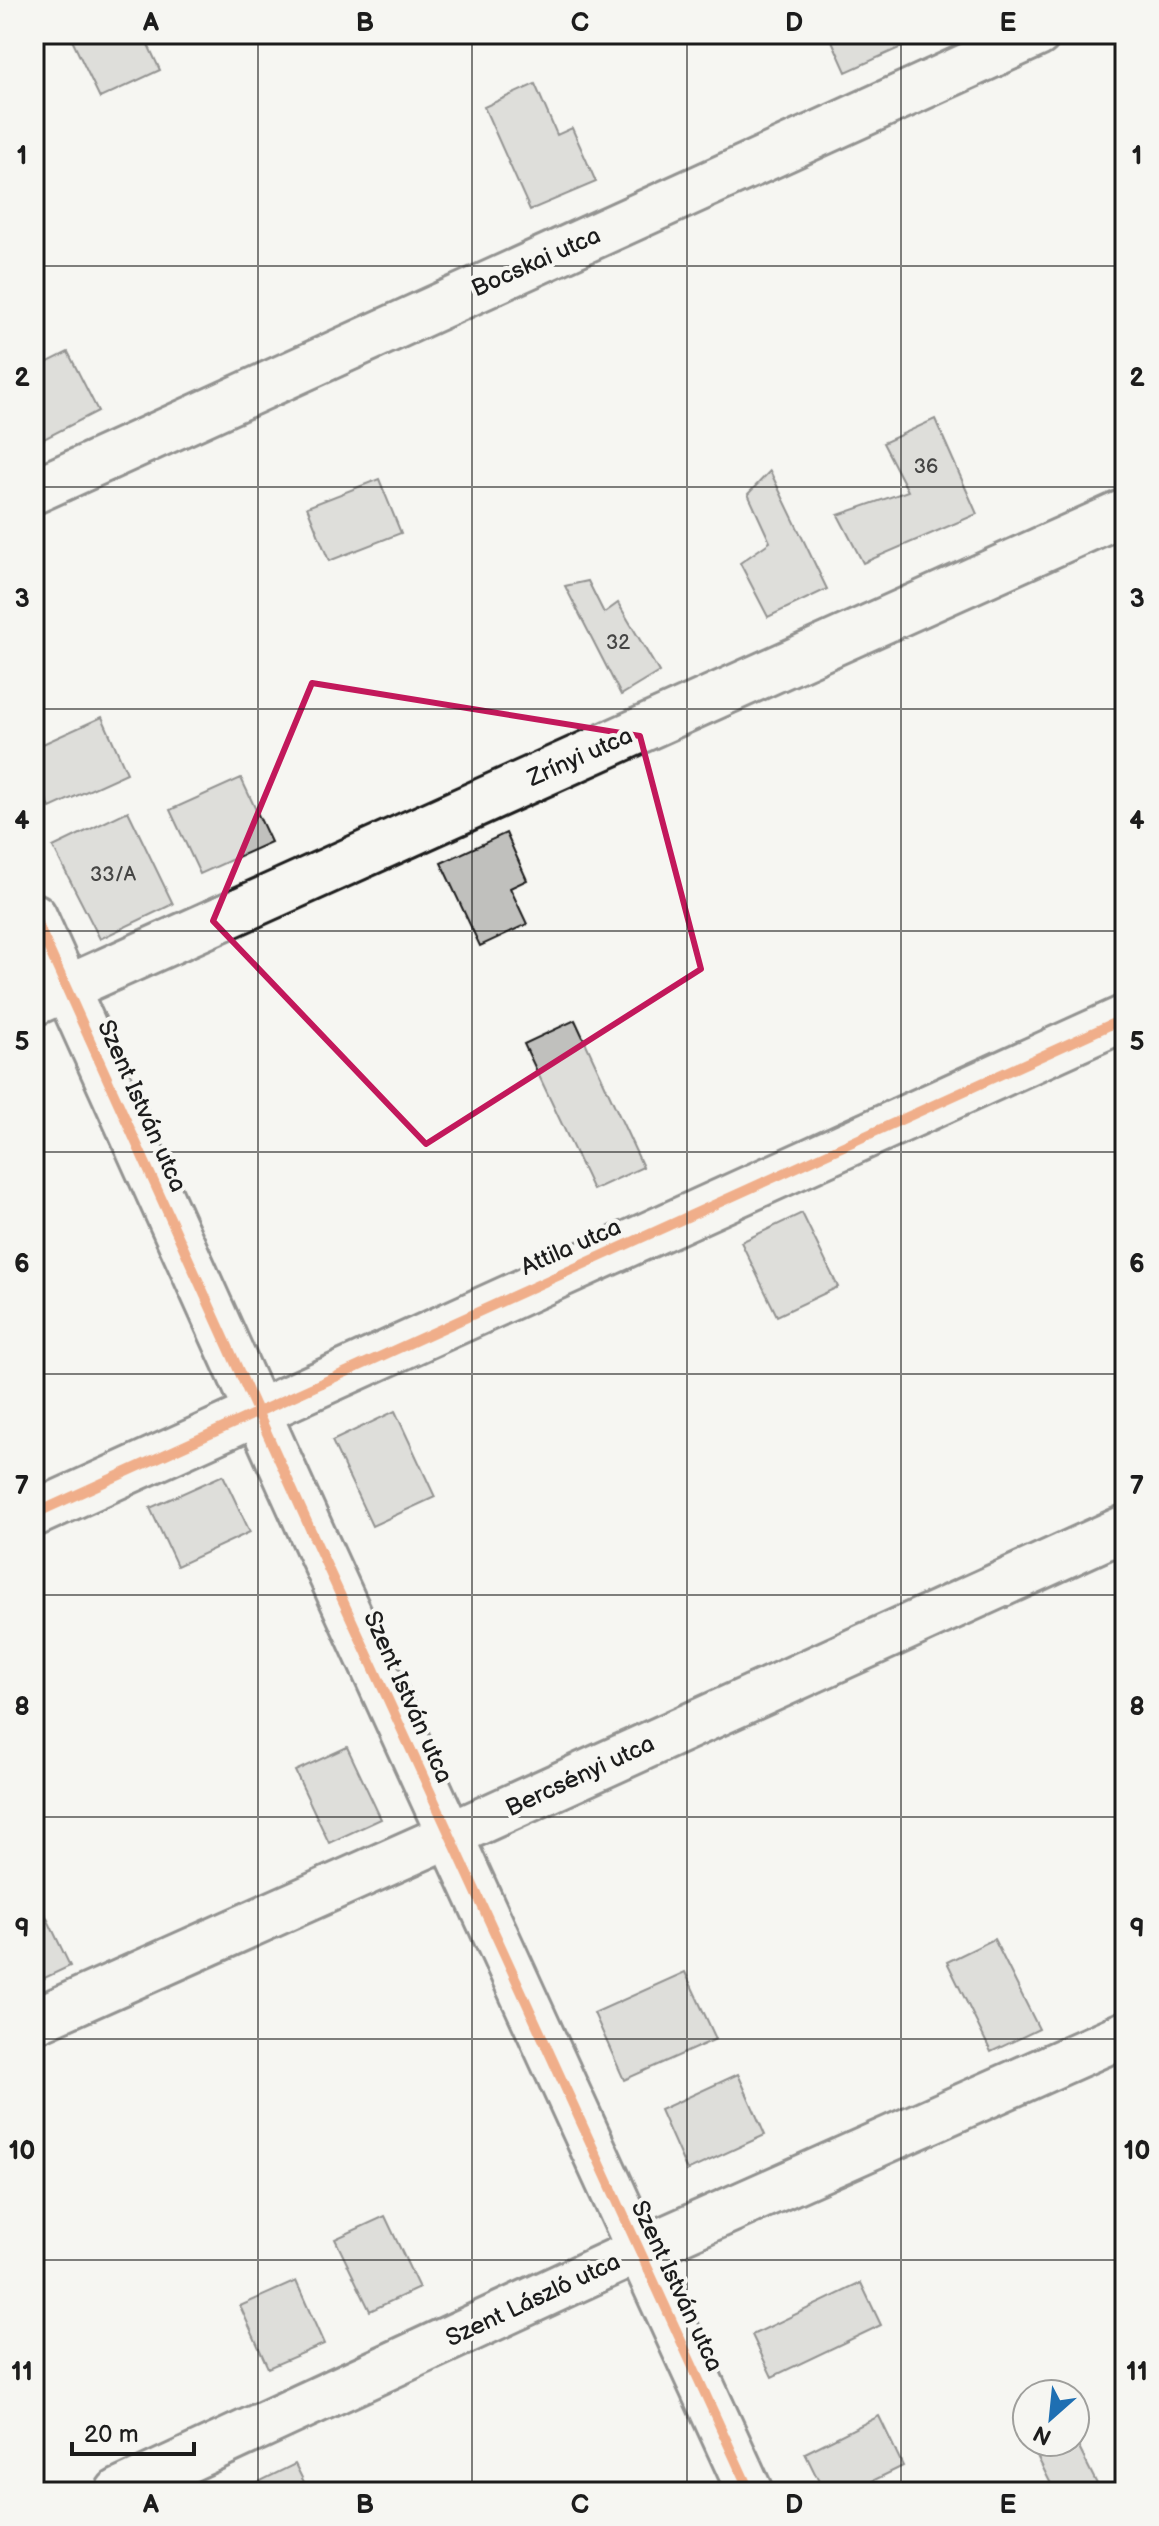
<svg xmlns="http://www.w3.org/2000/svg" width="1159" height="2526" viewBox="0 0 1159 2526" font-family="'Balsamiq Sans',sans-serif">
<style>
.building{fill:#c0c0bd;stroke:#1c1c1c;stroke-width:2}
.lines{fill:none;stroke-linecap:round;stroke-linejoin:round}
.minor-casing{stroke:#1c1c1c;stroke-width:50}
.minor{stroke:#f6f6f2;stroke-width:44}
.cycleway-casing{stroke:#f6f6f2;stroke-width:15}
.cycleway{stroke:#e8590c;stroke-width:10}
.marked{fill:none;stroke:#c2185b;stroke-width:6;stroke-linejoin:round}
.grid{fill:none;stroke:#1c1c1c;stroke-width:2;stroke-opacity:0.55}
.labels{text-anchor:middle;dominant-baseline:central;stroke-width:8;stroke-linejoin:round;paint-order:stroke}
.number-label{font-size:20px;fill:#454544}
.street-label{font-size:24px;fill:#1c1c1c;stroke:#f6f6f2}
.neatline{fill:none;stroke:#1c1c1c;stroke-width:3}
.grid-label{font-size:26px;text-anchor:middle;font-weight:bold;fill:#1c1c1c}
</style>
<rect width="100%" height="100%" fill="#f6f6f2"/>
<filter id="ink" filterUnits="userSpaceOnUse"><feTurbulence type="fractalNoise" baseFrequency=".0125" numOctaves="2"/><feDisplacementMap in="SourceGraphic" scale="16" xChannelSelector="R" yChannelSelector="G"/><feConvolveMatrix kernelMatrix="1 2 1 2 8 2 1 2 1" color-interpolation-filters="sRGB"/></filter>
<g filter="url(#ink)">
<path class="building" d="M69,34H143L160,70L100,98Z
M829,34H914L917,40L846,72Z
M535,84L557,135L572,128L596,182L530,210L484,107Z
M68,352L98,411L42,440L34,425V369Z
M935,419L977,514L863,563L838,515L908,491L883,443Z
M770,471L827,589L768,617L740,563L770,542L748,494Z
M379,479L401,533L329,561L307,507Z
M588,581L604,613L618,603L659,672L621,695L565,586Z
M102,717L127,773L50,808L34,773V748Z
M241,778L271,842L200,874L170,810Z
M128,811L173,904L100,939L53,847Z
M506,833L527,880L510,888L527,924L480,946L441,863Z
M575,1020L643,1167L593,1190L524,1044Z
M802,1213L838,1287L777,1316L741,1242Z
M395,1411L435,1497L372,1526L332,1441Z
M223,1475L250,1532L177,1566L150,1508Z
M347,1747L381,1819L329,1843L295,1771Z
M34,1891L70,1966L34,1983Z
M994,1939L1039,2029L991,2052L947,1962Z
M685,1972L716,2039L624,2080L594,2013Z
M738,2074L765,2135L687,2171L660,2110Z
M385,2216L419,2288L370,2311L335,2239Z
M296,2281L324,2344L268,2368L240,2306Z
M861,2283L881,2325L772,2377L752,2335Z
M879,2416L903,2466L850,2492H824L805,2453Z
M1075,2440L1101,2492H1055L1030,2442Z
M295,2464L309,2492H238Z"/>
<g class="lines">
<defs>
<path id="minor" d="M34,491L1038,34
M34,916C271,1442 507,1969 750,2492
M34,1003L1125,512
M34,1514L1125,1018
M34,2021L448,1836L1125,1528
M118,2492L638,2251L1125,2034"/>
</defs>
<use href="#minor" class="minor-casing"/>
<use href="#minor" class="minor"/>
<defs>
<path id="cycleway" d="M34,916C271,1442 507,1969 750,2492
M34,1514L1125,1018"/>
</defs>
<use href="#cycleway" class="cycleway-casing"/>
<use href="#cycleway" class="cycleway"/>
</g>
</g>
<path d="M0 0H1159V2526H0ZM312,683L640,736L701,969L426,1144L213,921Z" fill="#f6f6f2" fill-opacity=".55" fill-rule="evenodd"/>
<path class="marked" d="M312,683L640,736L701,969L426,1144L213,921Z"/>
<path class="grid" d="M258,34V2492M472,34V2492M687,34V2492M901,34V2492M34,266H1125M34,487H1125M34,709H1125M34,931H1125M34,1152H1125M34,1374H1125M34,1595H1125M34,1817H1125M34,2039H1125M34,2260H1125"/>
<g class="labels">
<g class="number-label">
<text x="926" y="467">36</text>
<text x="618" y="643">32</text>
<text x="113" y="875">33/A</text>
</g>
<g class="street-label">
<text transform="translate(536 262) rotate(-24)">Bocskai utca</text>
<text transform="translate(580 757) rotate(-24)">Zrínyi utca</text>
<text transform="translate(142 1106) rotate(66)">Szent István utca</text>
<text transform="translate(571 1247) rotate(-24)">Attila utca</text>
<text transform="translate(408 1697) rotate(66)">Szent István utca</text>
<text transform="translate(580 1776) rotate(-25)">Bercsényi utca</text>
<text transform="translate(677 2286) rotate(65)">Szent István utca</text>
<text transform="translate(533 2300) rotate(-25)">Szent László utca</text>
</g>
</g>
<rect width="1159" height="2526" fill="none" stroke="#f6f6f2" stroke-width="88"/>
<g transform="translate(1051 2418) rotate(207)"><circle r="38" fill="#f6f6f2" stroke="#9f9f9c" stroke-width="2"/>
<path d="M0-6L14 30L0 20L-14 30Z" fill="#1f6fb2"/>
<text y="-12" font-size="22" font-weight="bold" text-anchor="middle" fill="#1c1c1c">N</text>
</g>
<path d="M72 2442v12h122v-12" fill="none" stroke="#1c1c1c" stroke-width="4"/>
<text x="84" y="2442" font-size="24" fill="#1c1c1c" stroke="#f6f6f2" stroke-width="6" paint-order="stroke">20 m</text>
<rect x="44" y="44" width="1071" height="2438" class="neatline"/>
<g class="grid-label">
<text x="151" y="31">A</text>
<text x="365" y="31">B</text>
<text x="580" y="31">C</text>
<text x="794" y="31">D</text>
<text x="1008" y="31">E</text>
<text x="22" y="164">1</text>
<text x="1137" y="164">1</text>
<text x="22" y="386">2</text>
<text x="1137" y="386">2</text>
<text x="22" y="607">3</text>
<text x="1137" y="607">3</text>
<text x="22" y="829">4</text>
<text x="1137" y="829">4</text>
<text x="22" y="1050">5</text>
<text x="1137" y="1050">5</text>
<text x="22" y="1272">6</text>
<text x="1137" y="1272">6</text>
<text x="22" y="1494">7</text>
<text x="1137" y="1494">7</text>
<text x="22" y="1715">8</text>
<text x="1137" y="1715">8</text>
<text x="22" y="1937">9</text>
<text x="1137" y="1937">9</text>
<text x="22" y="2159">10</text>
<text x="1137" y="2159">10</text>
<text x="22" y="2380">11</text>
<text x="1137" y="2380">11</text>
<text x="151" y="2513">A</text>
<text x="365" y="2513">B</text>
<text x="580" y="2513">C</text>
<text x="794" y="2513">D</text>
<text x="1008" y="2513">E</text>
</g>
</svg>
